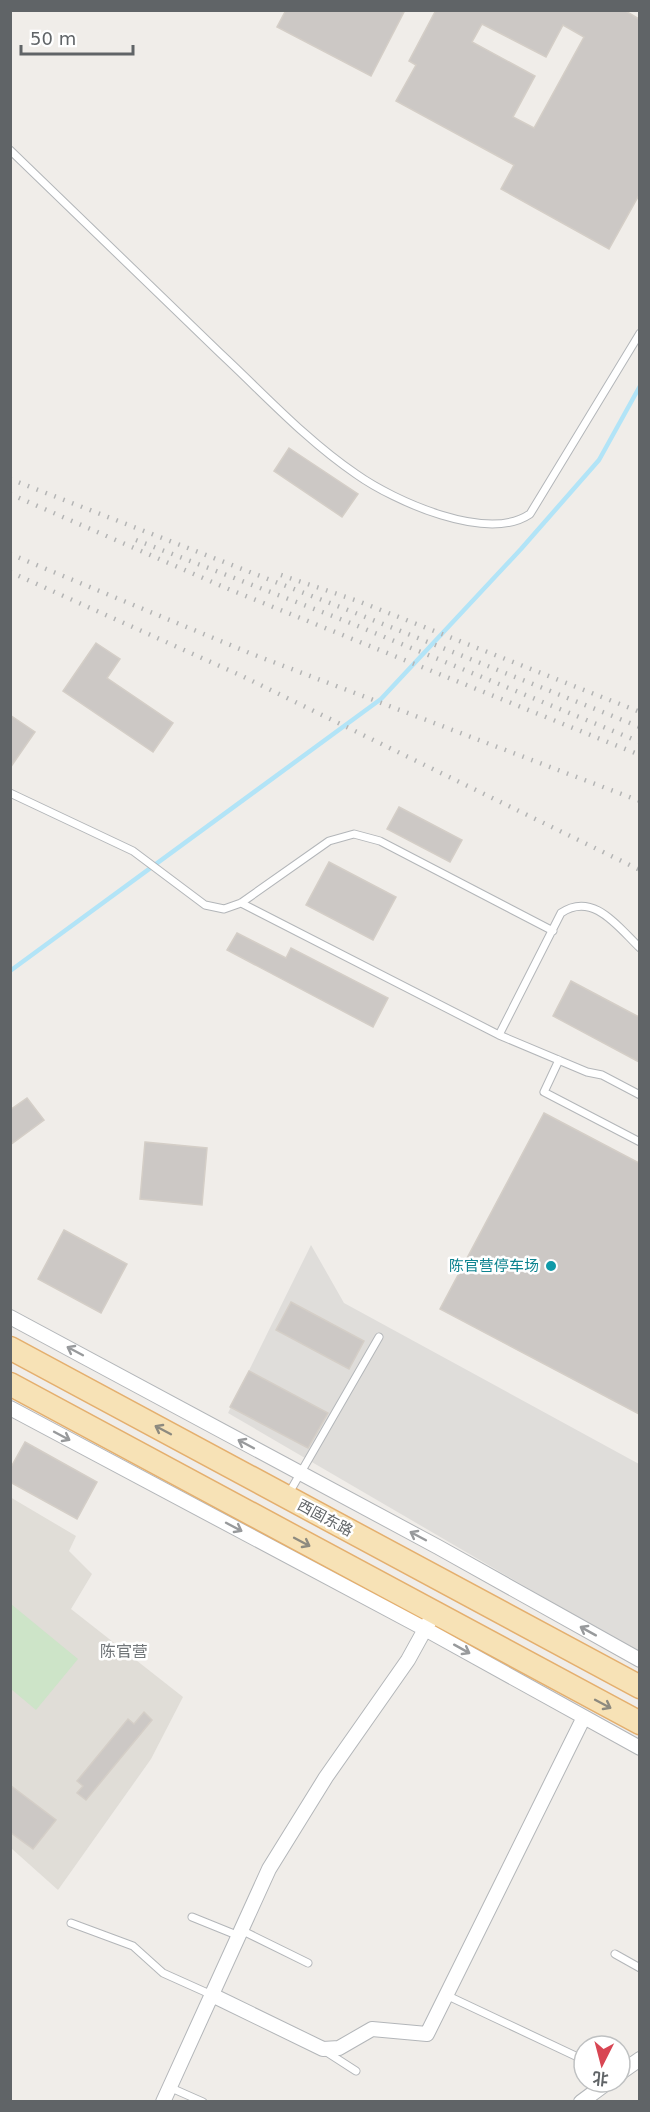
<svg xmlns="http://www.w3.org/2000/svg" width="650" height="2112" viewBox="0 0 650 2112" font-family="'DejaVu Sans','Noto Sans SC',sans-serif">
<style>
.industrial{fill:#dfddda}
.education{fill:#e0ddd7}
.garden{fill:#cde4c8}
.lines{fill:none;stroke-linecap:round;stroke-linejoin:round}
.stream{stroke:#b2e4f7;stroke-width:4.5}
.building{fill:#ccc8c5;stroke:#d4cec7;stroke-width:1.5;fill-rule:evenodd}
.lane-casing{stroke:#b3b6b9;stroke-width:9}
.street-casing{stroke:#b3b6b9;stroke-width:16}
.primary-casing{stroke:#e4af6e;stroke-width:25}
.lane{stroke:#fff;stroke-width:7}
.street{stroke:#fff;stroke-width:14}
.primary{stroke:#f7e2b6;stroke-width:22}
.rail{stroke:#b4b5b5;stroke-width:4.5;stroke-dasharray:1.5 8;stroke-linecap:butt}
.oneway{stroke:#989a9c}
.oneway2{stroke:#8d8a7f}
.culture-dot{fill:#0f9aa8;stroke:#fff;stroke-width:2}
.labels{text-anchor:middle;dominant-baseline:central;stroke-width:5;stroke-linejoin:round;paint-order:stroke}
.culture-label{font-size:15px;fill:#0d838f;stroke:#fff;text-anchor:end}
.street-label{font-size:15px;fill:#606467;stroke:#fff}
.neighbourhood-label{font-size:16px;fill:#717679;stroke:#fff}
</style>
<rect width="100%" height="100%" fill="#f0ede9"/>
<path class="industrial" d="M311,1245L344,1303L639,1464V1653L228,1413Z"/>
<path class="education" d="M10,1497L76,1536L69,1551L92,1574L71,1609L183,1697L151,1759L58,1890L11,1848Z"/>
<path class="garden" d="M11,1604L78,1659L36,1710L11,1689Z"/>
<g class="lines">
<path class="stream" d="M10,971L381,699L521,549L599,460L640,386"/>
</g>
<path class="building" d="M286,10H405L371,76L277,27Z
M436,10H624L639,19V195L609,249L501,189L514,165L396,101L416,65L409,61ZM482,24L546,57L563,25L584,37L534,128L513,117L535,76L472,42Z
M289,448L358,494L342,517L274,471Z
M96,643L120,659L107,678L173,723L153,752L63,691Z
M10,715L35,732L10,768Z
M399,807L462,840L450,862L387,829Z
M329,862L396,897L373,940L306,905Z
M237,933L286,958L291,948L388,998L373,1027L227,950Z
M571,981L639,1017V1062L553,1016Z
M27,1098L44,1120L10,1145V1110Z
M544,1113L639,1163V1414L440,1309Z
M145,1142L207,1148L202,1205L140,1199Z
M64,1230L127,1264L101,1313L38,1279Z
M291,1302L364,1341L349,1369L276,1330Z
M249,1371L328,1413L308,1448L230,1407Z
M25,1442L97,1482L77,1519L10,1482V1469Z
M144,1712L152,1720L86,1800L77,1793L83,1786L77,1781L128,1719L134,1724Z
M10,1785L56,1820L33,1849L10,1832Z"/>
<g class="lines">
<defs>
<path id="lane" d="M10,150C80,218 150,285 220,353C264,394 306,440 356,474C394,501 487,543 530,514L640,333
M10,793L133,851L205,905L224,909L241,903L329,841L354,834L380,841L553,931
M241,903L499,1035L561,913C593,891 618,927 640,948
M499,1035L587,1072L602,1075L640,1095
M559,1060L544,1092L640,1142
M289,1493L379,1337
M192,1917L239,1936
M71,1923L133,1946L163,1973L212,1995
M241,1930L308,1963
M615,1954L640,1968
M446,1995L584,2060
M325,2051L356,2071
M169,2087L203,2102"/>
<path id="street" d="M10,1317L438,1547L640,1660
M10,1408L425,1629L640,1748
M212,1995L323,2049L339,2048L372,2029L427,2034L584,1717
M620,2073L640,2059
M163,2102L269,1869L326,1777L408,1660L429,1622
M581,2102L608,2082"/>
<path id="primary" d="M10,1348L640,1687
M10,1384L640,1723"/>
</defs>
<use href="#lane" class="lane-casing"/>
<use href="#street" class="street-casing"/>
<use href="#primary" class="primary-casing"/>
<use href="#lane" class="lane"/>
<use href="#street" class="street"/>
<use href="#primary" class="primary"/>
<path class="rail" d="M10,479L353,612L640,727
M10,494L226,588L640,755
M136,540L348,622L640,742
M10,554L252,654L640,801
M10,572L242,676L640,870
M281,575L358,601L640,712"/>
</g>
<defs><path id="oneway-shaft" d="M-6 0H5M1.5-3L5.5 0L1.5 3" fill="none" stroke-width="1.6" stroke-linecap="round" stroke-linejoin="round" transform="scale(1.5)"/></defs>
<g class="oneway">
<use href="#oneway-shaft" transform="translate(75 1351) rotate(-152)"/>
<use href="#oneway-shaft" transform="translate(62 1436) rotate(28)"/>
<use href="#oneway-shaft" transform="translate(246 1444) rotate(-152)"/>
<use href="#oneway-shaft" transform="translate(234 1527) rotate(28)"/>
<use href="#oneway-shaft" transform="translate(418 1536) rotate(-152)"/>
<use href="#oneway-shaft" transform="translate(588 1631) rotate(-151)"/>
<use href="#oneway-shaft" transform="translate(462 1649) rotate(29)"/>
</g>
<g class="oneway2">
<use href="#oneway-shaft" transform="translate(163 1430) rotate(-152)"/>
<use href="#oneway-shaft" transform="translate(302 1542) rotate(28)"/>
<use href="#oneway-shaft" transform="translate(603 1704) rotate(28)"/>
</g>
<circle class="culture-dot" cx="551" cy="1266" r="6"/>
<g class="labels">
<g class="culture-label">
<text x="539" y="1266">陈官营停车场</text>
</g>
<g class="street-label">
<text transform="translate(325 1518) rotate(28)">西固东路</text>
</g>
<g class="neighbourhood-label">
<text x="124" y="1651">陈官营</text>
</g>
</g>
<rect width="650" height="2112" fill="none" stroke="#606467" stroke-width="24"/>
<g transform="translate(602 2064) rotate(186)"><circle r="28" fill="#ffffff" stroke="#bfc1c2" stroke-width="1.5"/>
<path d="M0-4.5L10 22L0 15L-10 22Z" fill="#d84653"/>
<text y="-9" font-size="16" font-weight="bold" text-anchor="middle" fill="#606467">北</text>
</g>
<path d="M21 45v9h112v-9" fill="none" stroke="#606467" stroke-width="3"/>
<text x="30" y="45" font-size="18" fill="#606467" stroke="#ffffff" stroke-width="4.5" paint-order="stroke">50 m</text>
</svg>
